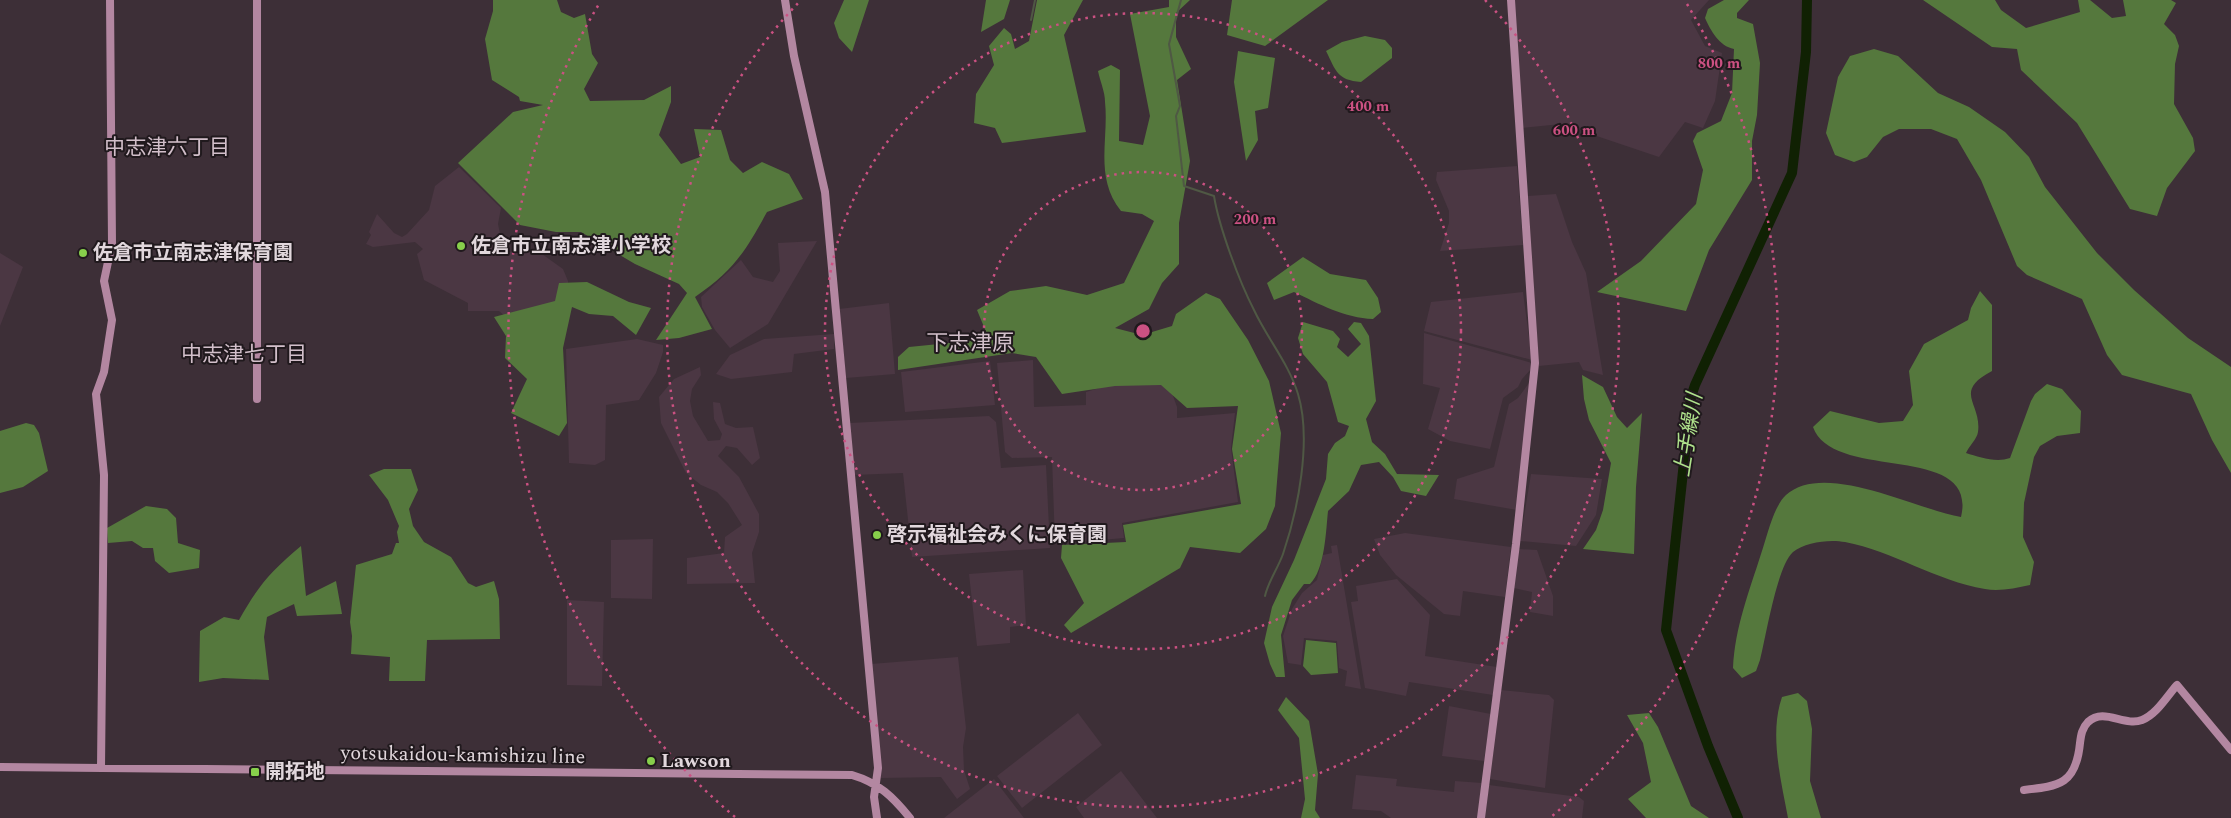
<svg xmlns="http://www.w3.org/2000/svg" width="2231" height="818" viewBox="0 0 2231 818" font-family="Spectral,'Noto Sans JP',serif">
<style>
.built{fill:#4b3743}
.forest{fill:#55783d}
.lines{fill:none;stroke-linecap:round;stroke-linejoin:round}
.stream{stroke:#4f5844;stroke-width:2}
.river{stroke:#102103;stroke-width:10}
.secondary{stroke:#b387a1;stroke-width:8}
.ring{fill:none;stroke:#cb5182;stroke-width:2.5;stroke-dasharray:2.5 5}
.poi-dot{fill:#87cf4b;stroke:#20191d;stroke-width:2}
.labels{text-anchor:middle;dominant-baseline:central;stroke-width:4;stroke-linejoin:round;paint-order:stroke}
.poi-label{font-size:20px;font-weight:bold;fill:#e1d7dc;stroke:#20191d;text-anchor:start}
.street-label{font-size:20px;fill:#e1d7dc;stroke:#20191d}
.neighbourhood-label{font-size:21px;fill:#d2bfca;stroke:#20191d}
.water-label{font-size:21px;font-style:italic;fill:#afe28c;stroke:#20191d}
.quarter-label{font-size:22px;fill:#d2bfca;stroke:#20191d}
.centre{fill:#cb5182;stroke:#20191d;stroke-width:2.5}
.ring-label{font-size:15px;text-anchor:middle;font-weight:bold;fill:#cb5182;stroke:#20191d;stroke-width:4;stroke-linejoin:round;paint-order:stroke}
</style>
<rect width="100%" height="100%" fill="#3d2f37"/>
<path class="built" d="M1514,0H1709L1691,20L1705,46L1722,53L1715,101L1703,128L1685,122L1659,157L1561,124L1522,128Z
M1517,166L1523,245L1440,251L1449,223V211L1436,180L1437,172Z
M459,167L501,208L498,224L504,253L519,250L542,254L563,269L568,281V294L559,304L506,317L499,311H468V303L424,280L417,254L423,249L415,242L373,247L366,244L371,235L369,232L377,214L394,233L402,237L407,234L429,210L435,186Z
M1556,194L1572,242L1586,273L1603,375L1583,370L1579,362L1539,366L1528,196Z
M817,241L768,324L730,348L715,330L702,307L701,297L741,260L753,277L773,282L780,271L778,243Z
M0,253L23,267L0,326Z
M1523,292L1532,360L1424,331L1431,302Z
M889,303L895,374L846,378L839,309Z
M1424,333L1532,363L1533,367L1522,379L1518,387L1503,398L1490,449L1450,441L1428,429L1440,388L1423,384Z
M834,334V349L794,354L792,372L731,379L716,374L730,355L764,339Z
M637,339L663,345V352L656,373L639,400L606,405L605,460L595,465L569,463L566,349Z
M1033,360L1034,407L1086,405V392L1126,380L1168,382L1177,407V418L1235,413L1231,448L1238,502L1122,523L1124,538L1055,544L1052,457L1012,458L1005,452L997,363Z
M990,361L995,405L905,412L901,372Z
M700,367L701,375L692,389L690,401L693,416L708,441L720,440L722,434L714,419L713,402L720,403L725,424L736,428L753,427L760,458L752,465L737,448L726,446L718,456L739,477L759,514V532L752,553L755,583L687,584V558L724,553L725,537L742,525L728,503L717,492L701,485L686,473L661,423L659,397L674,379Z
M1532,379L1517,510L1454,499L1457,479L1494,467L1509,404L1518,398Z
M989,416L996,422L1001,468L1046,465L1050,548L912,557L903,473L854,475L850,423Z
M1531,474L1602,479L1596,515L1576,546L1520,541Z
M1405,533L1511,547L1505,597L1463,591L1460,616L1444,614L1396,575L1380,555L1374,539Z
M653,539L652,599L611,598V540Z
M1337,545L1361,689L1345,686L1347,671L1339,668L1337,641L1304,638L1301,665L1288,663L1283,636L1292,609L1302,593L1317,580L1323,555L1332,553L1331,546Z
M1518,549L1537,550L1553,596V616L1530,612L1532,592L1514,588Z
M1023,570L1026,625L1010,627V643L977,646L969,574Z
M1397,579L1430,615L1425,656L1497,667L1493,695L1409,682L1406,696L1365,688L1351,602L1358,601L1356,586Z
M567,600L604,602L602,686L567,685Z
M958,657L966,728L963,747L964,770L970,789L957,799L941,777L881,778L871,664Z
M1501,690L1549,695L1554,700L1545,788L1490,779Z
M1449,706L1491,714L1484,761L1442,756Z
M1078,713L1102,745L1022,808L997,776Z
M1121,771L1157,818H1084L1076,807Z
M1356,775L1397,779L1396,786L1454,792L1455,781L1482,783L1478,818H1391L1381,811L1352,809Z
M994,779L1024,818H944Z
M1489,785L1579,797L1584,801L1582,818H1485Z"/>
<path class="forest" d="M493,0H557L561,12L574,18L585,14L592,54L598,63L584,89L590,101L644,100L671,86V102L659,135L681,164L700,157L694,129L721,130L730,160L743,173L762,162L789,174L803,199L767,212C745,252 734,270 695,297L712,329L679,338L656,340L687,293L679,284L635,264L581,232H556L520,225L458,163L513,112L543,105L520,101L519,97L492,80L485,39L493,11Z
M844,0H869L852,52L839,38L834,23Z
M986,0H1010L1004,19L981,32Z
M1037,0H1083L1064,35L1086,132L1002,143L995,128L974,123L976,94L994,65L989,46L1004,28L1011,34L1015,49L1029,41Z
M1169,0H1190L1176,13V37L1191,69L1177,80L1190,161L1179,223V264L1162,283L1149,309L1115,328L1142,335L1172,326L1176,314L1206,293L1220,299L1248,340L1269,381L1281,433L1275,506L1266,529L1240,553L1190,547L1180,568L1071,633L1064,625L1084,603L1061,558L1062,545L1126,542L1123,525L1241,504L1232,449L1238,406L1187,408L1161,385L1115,386L1062,394L1036,357L1012,353L898,370V357L909,347L989,339L977,310L1010,291L1046,286L1087,295L1124,283L1154,221L1142,214L1121,211C1094,177 1109,139 1105,102C1105,92 1100,81 1098,71L1111,65L1120,70L1119,141L1143,145L1150,116L1130,14L1169,7Z
M1232,0H1328L1265,46L1227,35Z
M1724,0H1749L1737,13V18L1753,24L1760,63L1757,115L1752,141V180L1709,250L1686,311L1597,292L1641,261L1696,204L1703,170L1693,141L1697,133L1721,121L1732,93L1734,49C1719,46 1711,31 1705,18L1708,9Z
M1923,0H1995L2001,10L2026,28L2080,12L2078,0H2090L2112,18L2126,16L2123,0H2171L2176,3L2164,24L2175,35L2179,46L2175,64L2174,104L2193,138L2195,151L2167,188L2157,216L2130,209L2077,123L2021,70L2017,49L1992,47Z
M1365,36L1385,40L1392,48V58L1361,82C1337,80 1336,71 1326,51L1342,42Z
M1874,49L1898,56L1938,93L1969,107L2005,132L2029,157L2045,187L2097,253L2134,290L2188,338L2231,367V473L2212,440L2191,394L2122,375L2107,355L2082,299L2027,275L2017,266L1981,180L1957,139L1931,129H1899L1883,137L1867,157L1854,162L1835,155L1826,133L1838,77L1850,56Z
M1238,51L1275,58L1268,108L1255,111L1258,140L1246,161L1234,82Z
M1303,257L1330,274L1366,280L1378,298L1381,312L1373,319C1345,318 1319,304 1294,292L1274,300L1267,283Z
M587,282L629,302L651,308L636,335L613,316L589,314L572,307L563,348L567,423L559,436L511,413L527,379L505,358L506,336L494,317L555,301L559,283Z
M1980,291L1992,305V371C1952,392 1982,403 1978,432C1977,439 1969,446 1966,453C1979,457 1996,463 2010,458L2031,401L2035,394L2047,384L2062,389L2081,411L2080,433L2057,436L2040,446L2034,457L2024,503L2023,537L2034,562L2030,585C2015,588 1999,592 1985,589C1936,581 1893,551 1845,542C1830,539 1805,542 1793,552C1777,566 1766,637 1760,660L1756,671L1742,678L1733,668C1735,627 1749,592 1761,554C1767,537 1773,507 1786,495C1824,460 1918,510 1961,517C1979,441 1833,483 1813,427L1830,411L1879,423L1903,421L1913,405L1909,371L1924,344L1968,320L1971,308Z
M1303,322L1333,331L1340,339L1337,347L1348,357L1361,344L1348,329L1354,322L1361,323L1369,336L1376,401L1366,419L1372,442L1385,454L1397,474L1439,475L1426,496L1401,491L1393,477L1379,462L1361,465L1349,491L1328,511C1326,530 1325,570 1310,584H1304L1292,600L1281,635L1285,677H1276L1270,664L1264,643L1272,607L1294,560L1326,479L1328,454L1335,443L1345,436L1349,426L1338,422L1327,382L1303,354L1298,338Z
M1582,375L1603,387L1617,417L1627,428L1642,413L1636,487L1634,554L1583,549L1596,530L1603,510L1611,463L1589,420L1584,399Z
M26,423L34,425L39,433L48,471L23,487L0,493V431Z
M384,469H411L418,490L409,509L413,526L424,542L451,557L468,583L476,587L494,581L499,599L500,639L427,640L425,681H389L390,657L351,654L352,636L350,622L356,565L392,554L396,543H399L397,532L399,526L388,500L369,475Z
M146,506L167,509L176,518L178,543L200,550L199,568L169,573L155,561L153,548H143L132,541L108,543L107,528Z
M301,546L306,596L336,581L342,614L297,616L294,604L267,617L264,637L269,680L223,678L199,682L200,631L224,617L239,620C258,586 271,571 301,546Z
M1306,640L1336,643L1338,673L1311,675L1303,666Z
M1798,693L1807,701L1812,729L1810,781L1821,818H1788C1781,780 1769,734 1782,697Z
M1286,697L1309,721L1318,774L1315,810L1320,818H1301L1305,799L1299,738L1278,710Z
M1649,713L1658,727L1691,806L1709,818H1646L1628,799L1651,782L1643,743L1627,715Z"/>
<g class="lines">
<path class="stream" d="M1181,0L1169,44L1180,106L1176,116L1184,186L1214,196C1219,227 1239,281 1254,310C1267,338 1289,364 1298,394C1312,440 1298,510 1283,554C1278,568 1268,582 1265,596
M1031,20L1035,0"/>
<path class="river" d="M1738,818L1708,746L1666,630L1691,397L1695,385L1792,173L1806,52L1807,0"/>
<path class="secondary" d="M257,0V399
M785,0L794,56L825,192L878,768L874,797L877,818
M0,767L852,775C879,783 893,797 910,818
M101,768L104,475L96,394L104,372L112,320L104,281L112,243L110,0
M2024,790C2060,786 2076,784 2080,743C2081,735 2082,728 2088,722C2104,707 2124,727 2142,720C2157,714 2167,696 2177,685L2231,750
M1481,818L1516,544L1535,363L1511,0"/>
</g>
<g class="ring">
<circle cx="1143" cy="331" r="159"/>
<circle cx="1143" cy="331" r="318"/>
<path d="M1485 0A476 476 0 1 1 801 0"/>
<path d="M735 817A635 635 0 0 1 599 4M1687 4A635 635 0 0 1 1551 817"/>
</g>
<g class="poi-dot">
<circle cx="461" cy="246" r="5"/>
<circle cx="83" cy="253" r="5"/>
<circle cx="877" cy="535" r="5"/>
<circle cx="651" cy="761" r="5"/>
<rect x="250" y="767" width="10" height="10" rx="2.5"/>
</g>
<g class="labels">
<g class="poi-label">
<text x="471" y="246">佐倉市立南志津小学校</text>
<text x="93" y="253">佐倉市立南志津保育園</text>
<text x="887" y="535">啓示福祉会みくに保育園</text>
<text x="661" y="761">Lawson</text>
<text x="265" y="772">開拓地</text>
</g>
<g class="street-label">
<text transform="translate(463 755) rotate(1)">yotsukaidou-kamishizu line</text>
</g>
<g class="neighbourhood-label">
<text x="167" y="148">中志津六丁目</text>
<text x="244" y="355">中志津七丁目</text>
</g>
<g class="water-label">
<text transform="translate(1689 435) rotate(-81)">上手繰川</text>
</g>
<g class="quarter-label">
<text x="970" y="343">下志津原</text>
</g>
</g>
<circle cx="1143" cy="331" r="8" class="centre"/>
<g class="ring-label">
<text x="1719" y="68">800 m</text>
<text x="1368" y="111">400 m</text>
<text x="1574" y="135">600 m</text>
<text x="1255" y="224">200 m</text>
</g>
</svg>
